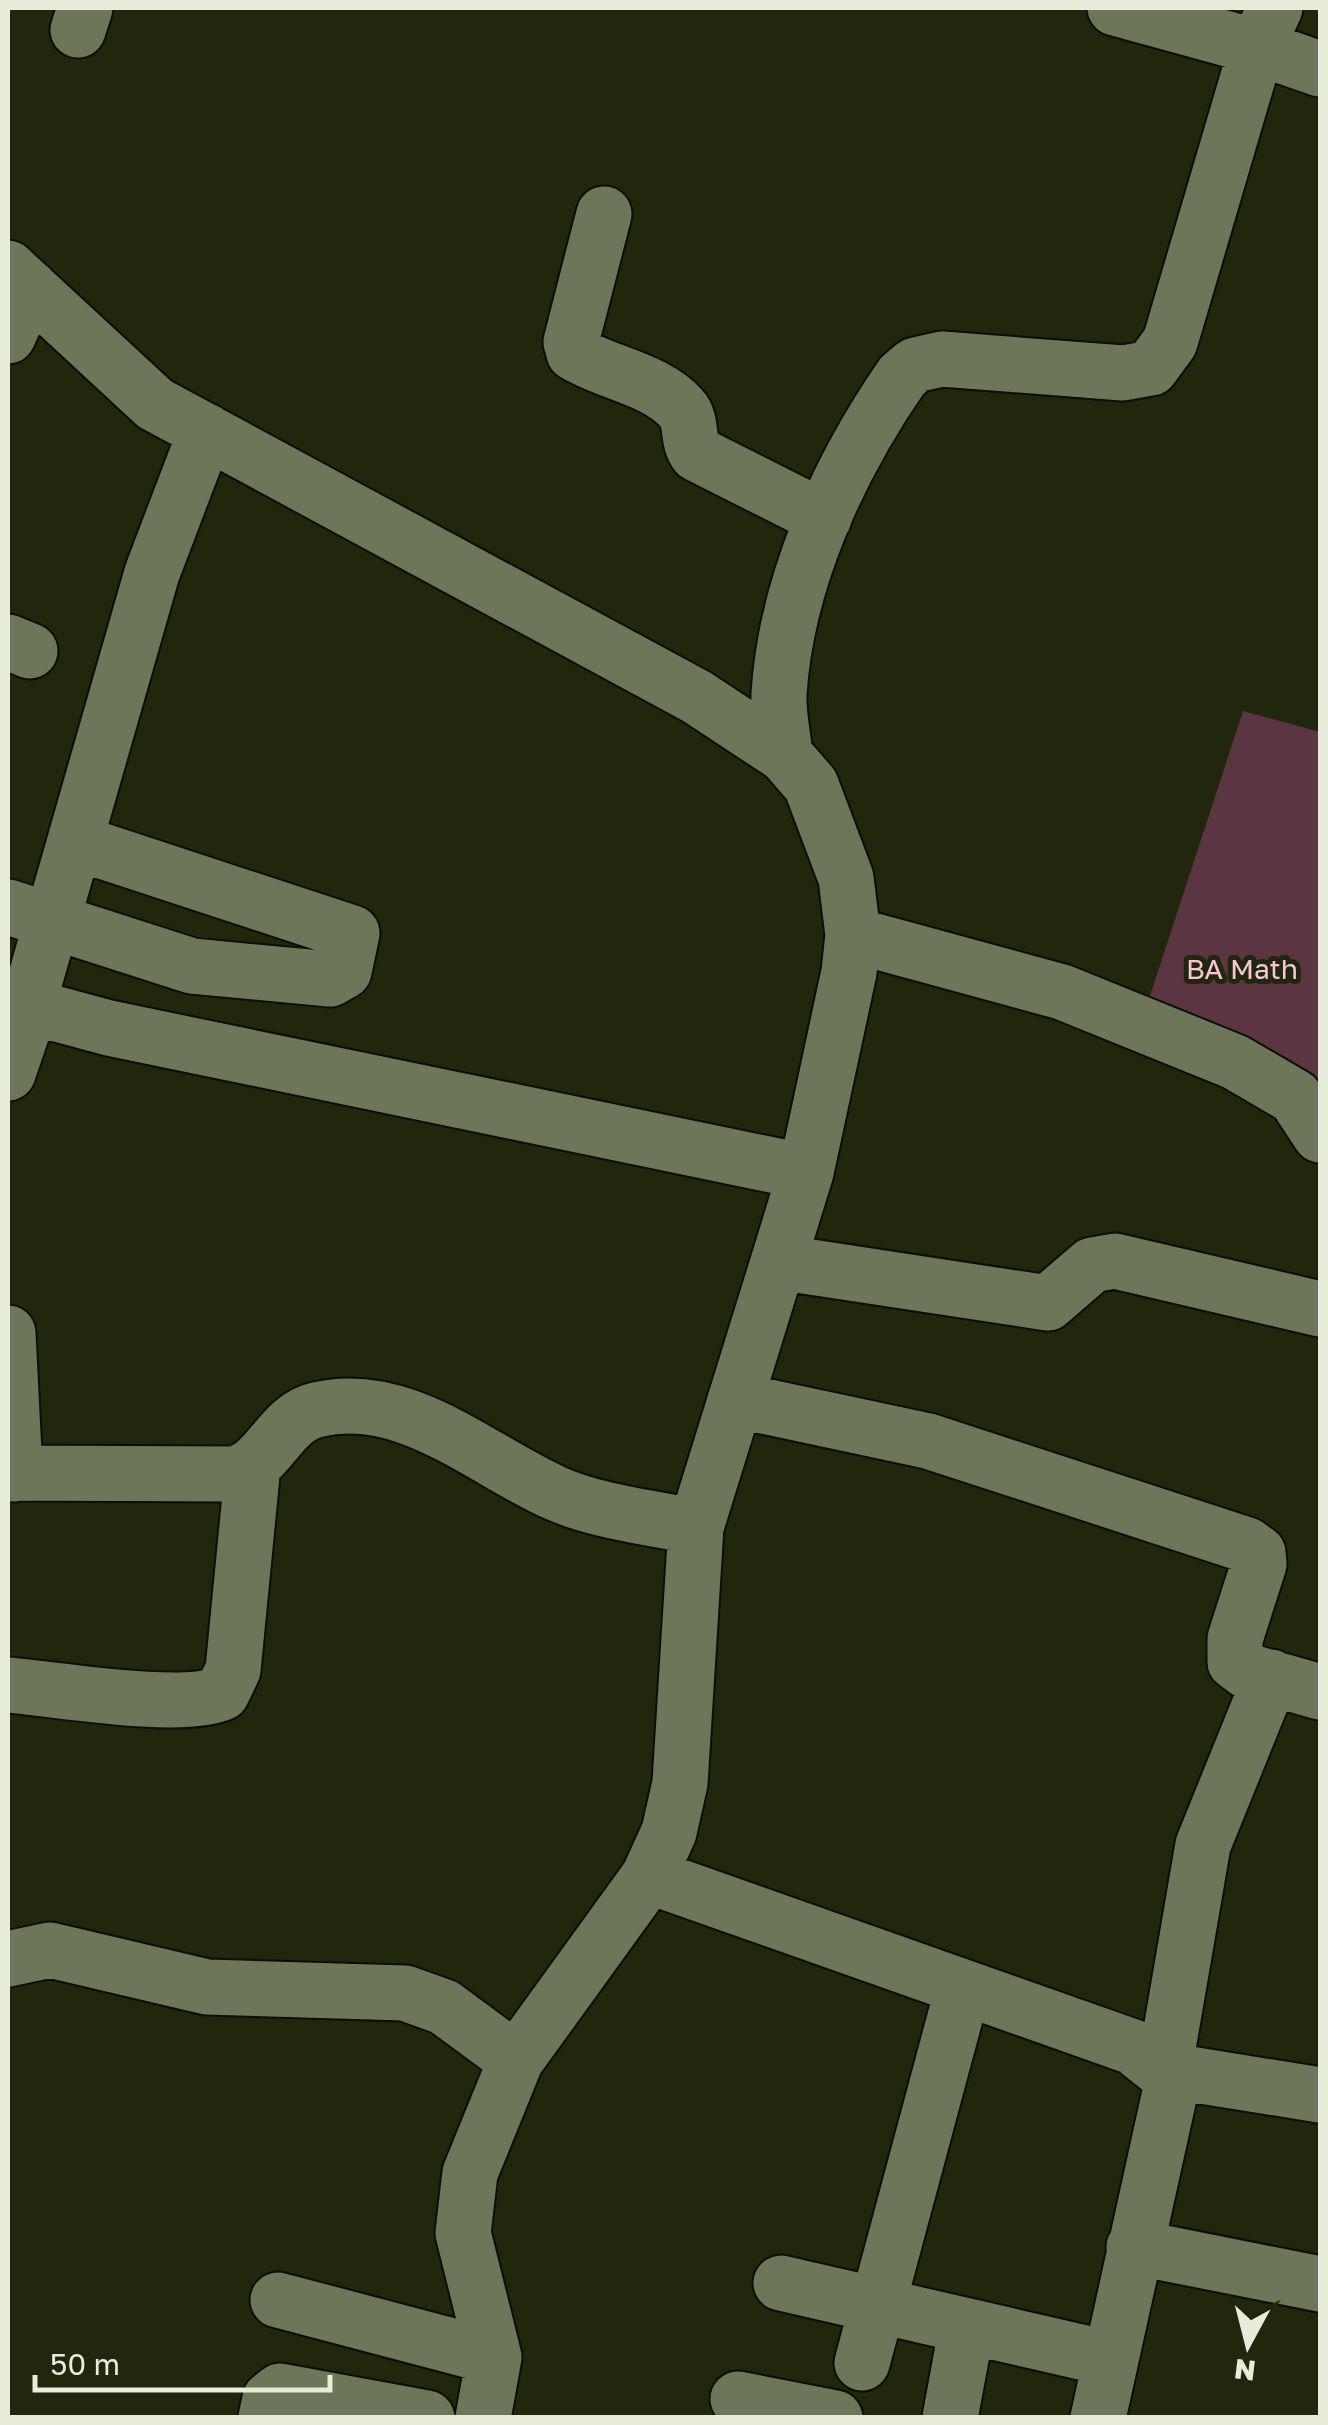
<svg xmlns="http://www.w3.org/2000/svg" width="1328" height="2425" viewBox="0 0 1328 2425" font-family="'Golos Text',sans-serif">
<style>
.green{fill:#5c3543}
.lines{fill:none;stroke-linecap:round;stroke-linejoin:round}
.minor-casing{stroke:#0a1000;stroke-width:59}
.minor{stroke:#6d7658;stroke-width:55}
.labels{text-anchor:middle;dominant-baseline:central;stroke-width:10;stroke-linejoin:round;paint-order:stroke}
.park-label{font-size:28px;fill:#f7c6d6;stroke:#20270c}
</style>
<rect width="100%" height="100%" fill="#20270c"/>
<path class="green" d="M1243,711L1320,732V1132L1150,996Z"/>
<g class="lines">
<defs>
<path id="minor" d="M1275,8L1257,47L1320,69
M78,30L85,8
M604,214L571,342L574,353C606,373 656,379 682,409C693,421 686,440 697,454L824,518
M8,268L155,404L697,697L785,755L811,785L846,878L853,935L849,972L806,1172L696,1527L680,1783L669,1832L649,1876L516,2060L470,2173L463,2233L494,2357L483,2418
M8,336L30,288
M206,431L152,573L31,994L35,1008L109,1028L806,1172
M8,642L30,651
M785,755C783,735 778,713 779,694C786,582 839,467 902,376L915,365L942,359L1123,373L1151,368L1170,342L1257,47L1115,8
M8,907L192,966L330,979L344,971L352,933L75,842
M853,935L1062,992L1235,1062L1295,1097L1320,1135
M8,1073L32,1003
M778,1262L1048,1303L1092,1265L1115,1261L1320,1309
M8,1333L15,1474
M735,1400L928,1441L1247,1545L1258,1553L1259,1564L1235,1639V1662L1247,1671L1320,1692
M8,1473L234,1474C270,1465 279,1419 316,1410C404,1388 481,1460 555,1493C598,1512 650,1517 696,1527
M8,1685C57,1689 182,1711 222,1693L233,1670L253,1465
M649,1876L1133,2047L1173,2079
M8,1959L50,1950L207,1987L405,1993L444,2007L516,2060
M1164,2071L1203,1845L1271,1677
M1134,2247L1320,2284
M781,2283L1111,2359
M278,2300L494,2357
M862,2363L963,1988
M738,2399L835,2418
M266,2418L270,2399L280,2391L427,2418
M950,2418L967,2326
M1098,2418L1173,2079L1183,2073L1320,2095"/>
</defs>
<use href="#minor" class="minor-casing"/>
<use href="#minor" class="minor"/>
</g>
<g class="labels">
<g class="park-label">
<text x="1242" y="968">BA Math</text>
</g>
</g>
<rect width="1328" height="2425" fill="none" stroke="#e7ecdb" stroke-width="20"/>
<g transform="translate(1248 2345) rotate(187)" stroke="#20270c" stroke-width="8" paint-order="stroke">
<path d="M0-8L18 38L0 25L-18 38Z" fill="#e7ecdb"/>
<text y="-15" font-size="28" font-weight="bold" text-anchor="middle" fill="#e7ecdb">N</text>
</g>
<path d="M35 2375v15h295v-15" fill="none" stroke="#e7ecdb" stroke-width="5"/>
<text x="50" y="2375" font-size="30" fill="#e7ecdb" stroke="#20270c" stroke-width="8" paint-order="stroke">50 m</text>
</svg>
